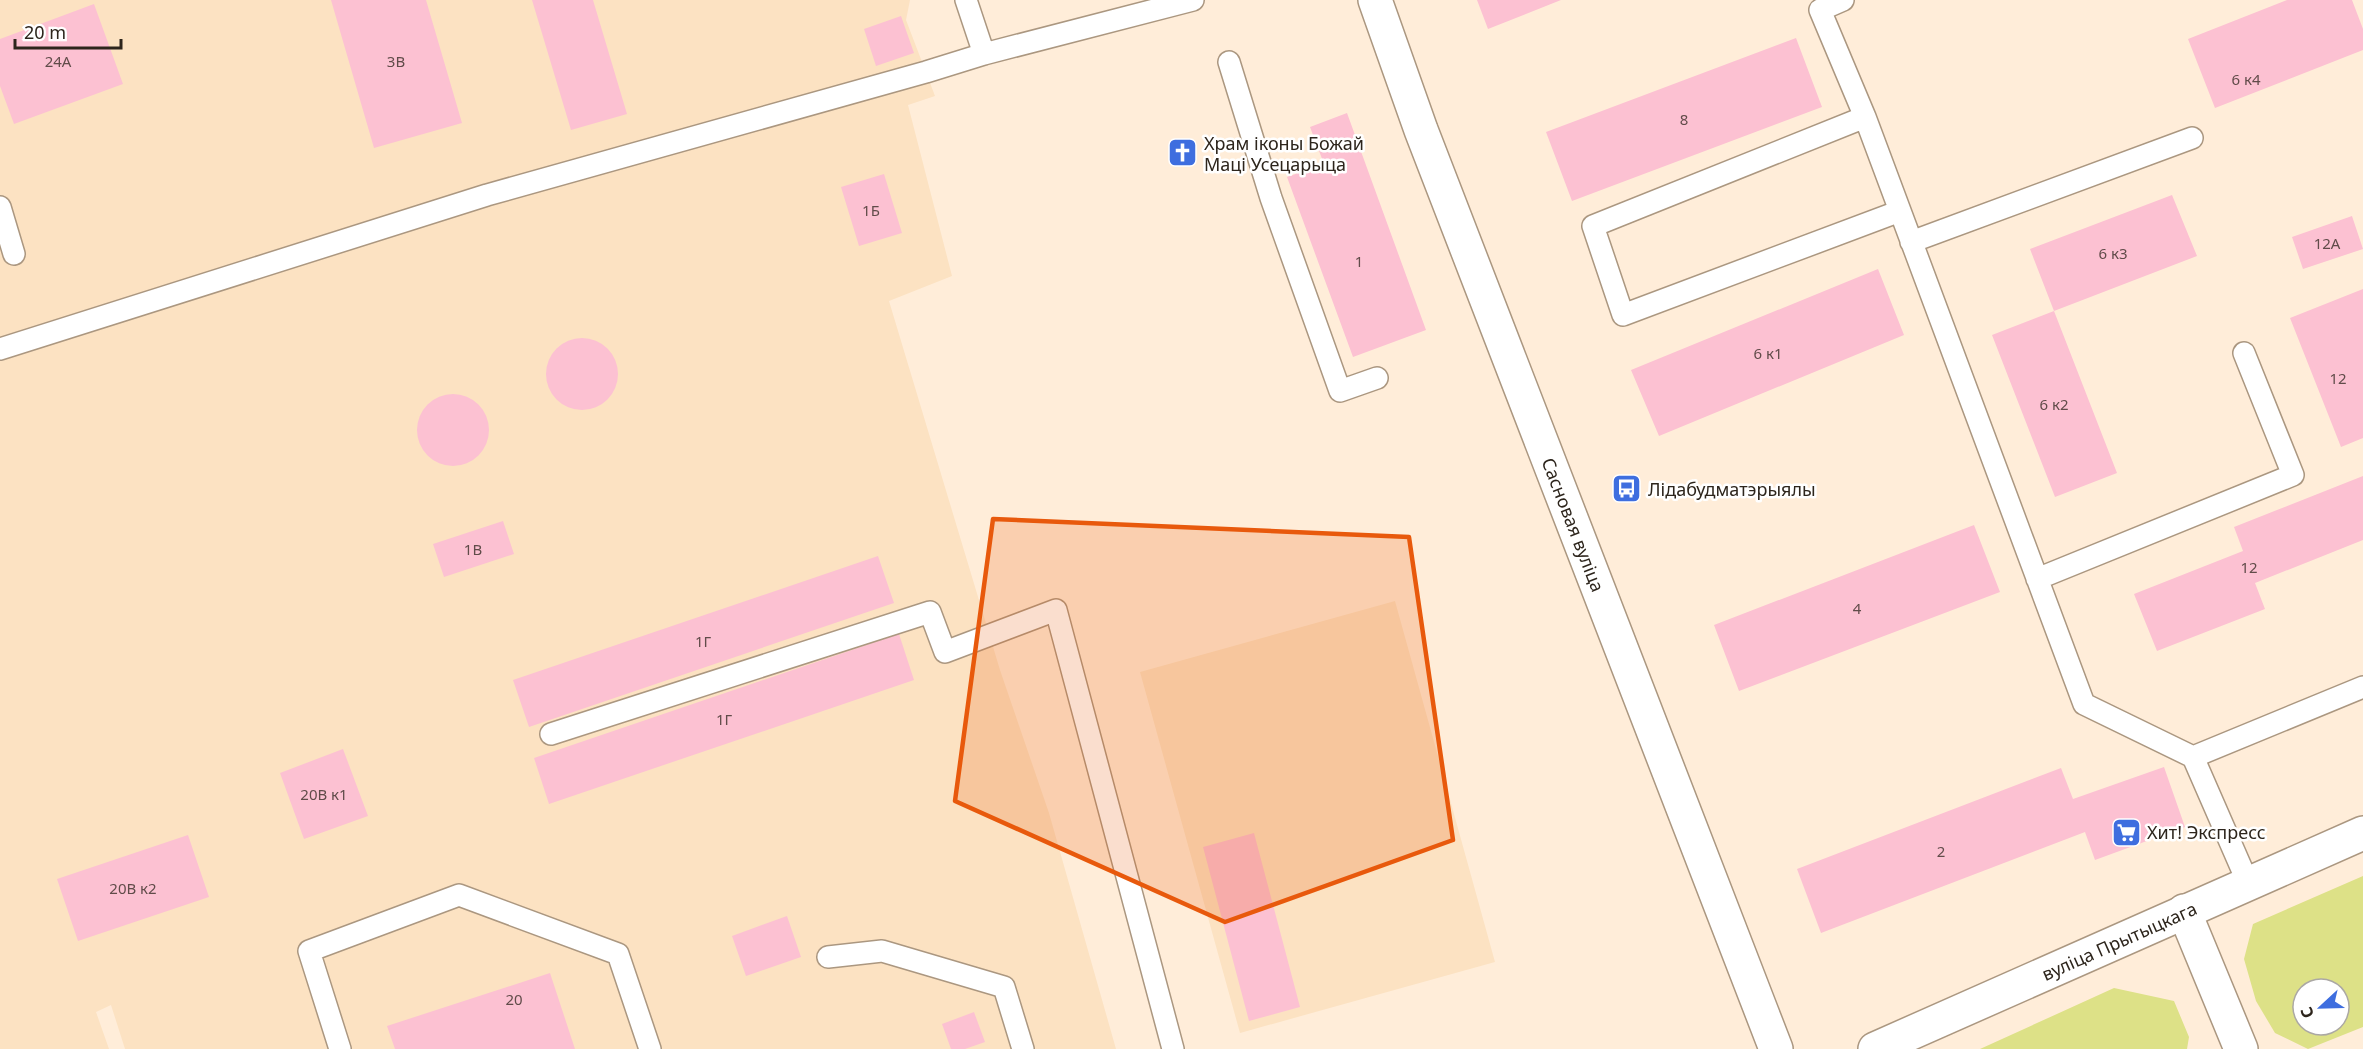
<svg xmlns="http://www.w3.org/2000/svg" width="2363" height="1049" viewBox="0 0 2363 1049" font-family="'Noto Sans',sans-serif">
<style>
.built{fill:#fce2c2}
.green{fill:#dde187;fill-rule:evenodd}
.building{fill:#fcc1d2}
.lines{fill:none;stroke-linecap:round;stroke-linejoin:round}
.service-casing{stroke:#ab9780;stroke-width:24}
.minor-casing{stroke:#ab9780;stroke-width:36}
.tertiary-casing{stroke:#ab9780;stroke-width:36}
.service{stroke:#fff;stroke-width:21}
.minor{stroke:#fff;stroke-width:33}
.tertiary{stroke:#fff;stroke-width:33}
.marked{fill:#e8590c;fill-opacity:0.2;stroke:#e8590c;stroke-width:4.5;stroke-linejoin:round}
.labels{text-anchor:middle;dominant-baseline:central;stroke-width:5;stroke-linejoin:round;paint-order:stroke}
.number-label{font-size:15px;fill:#614c4a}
.poi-label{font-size:18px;fill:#2d251c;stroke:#fff;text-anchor:start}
.street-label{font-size:18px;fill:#2d251c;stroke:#fff}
</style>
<rect width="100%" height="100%" fill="#ffedd9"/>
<path class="built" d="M0,0H910L906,20L935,96L908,105L952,276L889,301L1000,670L1049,813L1116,1049H125L111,1005L96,1012L109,1049H0Z
M1395,601L1495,962L1240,1033L1140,672Z"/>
<path class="green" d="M2363,876V1027L2308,1049L2275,1033L2256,1001L2244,959L2253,924ZM2303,989H2339V1025H2303Z
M2114,988L2174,1001L2189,1037L2187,1049H1980Z"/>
<path class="building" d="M331,0H426L462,123L374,148Z
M532,0H593L627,114L571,130Z
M1477,0H1561L1488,29Z
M2287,0H2352L2363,29V50L2215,108L2188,39Z
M94,4L123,84L14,124L0,86V39Z
M901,16L914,53L876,66L864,29Z
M1796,38L1822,107L1572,201L1546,132Z
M1347,113L1426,330L1353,357L1287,177L1324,164L1310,127Z
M884,174L902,233L859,246L841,187Z
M2172,195L2197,256L2054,311L2030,249Z
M2352,216L2363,249L2303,269L2292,237Z
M1878,269L1904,335L1659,436L1631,370Z
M2363,289V438L2341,447L2290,318Z
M2054,311L2117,473L2055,497L1992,335Z
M546 374a36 36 0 1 1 72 0a36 36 0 1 1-72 0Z
M417 430a36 36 0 1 1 72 0a36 36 0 1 1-72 0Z
M2363,476V540L2255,583L2265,609L2157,651L2134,594L2243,551L2234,527Z
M503,521L514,554L444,577L433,544Z
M1974,525L2000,592L1739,691L1714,625Z
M878,556L894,603L529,727L513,680Z
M899,634L914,680L549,804L534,758Z
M343,749L368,816L304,839L280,773Z
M2164,767L2185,827L2095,860L2085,832L1821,933L1797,869L2061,768L2073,799Z
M1254,833L1300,1007L1249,1021L1203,847Z
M188,835L209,897L78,941L57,879Z
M787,916L801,957L746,976L732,936Z
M550,973L575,1049H395L387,1026Z
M974,1012L985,1042L965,1049H951L942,1024Z"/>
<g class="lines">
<defs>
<path id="service" d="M966,0L984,54
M1843,0L1820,10L1865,117L2084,704L2193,757L2248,883
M1229,62L1271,198L1340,391L1377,378
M1865,117L1593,226L1623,315L1900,211
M0,207L14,254
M1911,242L2192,138
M0,349L487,195L926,72L984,54L1193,0
M2037,579L2293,475L2244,353
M551,734L930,612L945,652L1056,610L1173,1049
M2193,757L2363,687
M828,957L882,951L1004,987L1023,1049
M340,1049L309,951L459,895L618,954L650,1049"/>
<path id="minor" d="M2184,911L2241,1049"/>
<g id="tertiary">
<path id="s1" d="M1375,0L1421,130L1776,1049"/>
<path id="s2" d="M1875,1049L2363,833"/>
</g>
</defs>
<use href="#service" class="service-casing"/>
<use href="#minor" class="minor-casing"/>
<use href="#tertiary" class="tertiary-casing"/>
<use href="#service" class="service"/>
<use href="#minor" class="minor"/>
<use href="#tertiary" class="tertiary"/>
</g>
<path class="marked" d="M993,519L1409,537L1453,840L1225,922L955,801Z"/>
<defs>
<symbol id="church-square" viewBox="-11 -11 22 22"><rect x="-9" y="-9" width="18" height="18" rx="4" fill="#3e6edf" stroke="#fff"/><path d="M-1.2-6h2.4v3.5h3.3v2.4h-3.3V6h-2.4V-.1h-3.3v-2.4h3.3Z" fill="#fff"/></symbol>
<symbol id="bus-square" viewBox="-11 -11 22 22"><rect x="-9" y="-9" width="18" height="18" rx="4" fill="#3e6edf" stroke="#fff"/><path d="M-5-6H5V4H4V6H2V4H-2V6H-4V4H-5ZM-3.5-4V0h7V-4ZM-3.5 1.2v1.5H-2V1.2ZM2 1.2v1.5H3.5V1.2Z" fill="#fff"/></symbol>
<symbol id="supermarket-square" viewBox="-11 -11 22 22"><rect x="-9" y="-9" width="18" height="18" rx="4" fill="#3e6edf" stroke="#fff"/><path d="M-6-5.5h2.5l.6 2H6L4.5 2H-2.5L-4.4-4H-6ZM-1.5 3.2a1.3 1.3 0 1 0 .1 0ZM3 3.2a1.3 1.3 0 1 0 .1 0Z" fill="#fff"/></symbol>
</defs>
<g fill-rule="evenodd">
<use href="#church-square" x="1166" y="136" width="33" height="33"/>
<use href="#bus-square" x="1610" y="472" width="33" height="33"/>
<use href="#supermarket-square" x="2110" y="816" width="33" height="33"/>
</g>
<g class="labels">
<g class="number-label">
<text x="58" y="61">24А</text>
<text x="396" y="61">3В</text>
<text x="2246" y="79">6 к4</text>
<text x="1684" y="119">8</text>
<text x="871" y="210">1Б</text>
<text x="2327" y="243">12А</text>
<text x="2113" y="253">6 к3</text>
<text x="1359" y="261">1</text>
<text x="1768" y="353">6 к1</text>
<text x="2338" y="378">12</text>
<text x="2054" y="404">6 к2</text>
<text x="473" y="549">1В</text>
<text x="2249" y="567">12</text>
<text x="1857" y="608">4</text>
<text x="703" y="641">1Г</text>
<text x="724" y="719">1Г</text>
<text x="324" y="794">20В к1</text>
<text x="1941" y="851">2</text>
<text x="133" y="888">20В к2</text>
<text x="514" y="999">20</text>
</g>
<g class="poi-label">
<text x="1204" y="143">Храм іконы Божай<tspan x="1204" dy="21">Маці Усецарыца</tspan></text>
<text x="1648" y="489">Лідабудматэрыялы</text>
<text x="2147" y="832">Хит! Экспресс</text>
</g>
<g class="street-label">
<text stroke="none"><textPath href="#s1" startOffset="561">Сасновая вуліца</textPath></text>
<text stroke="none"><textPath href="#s2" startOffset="267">вуліца Прытыцкага</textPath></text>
</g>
</g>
<g transform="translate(2321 1007) rotate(248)"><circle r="28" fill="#ffffff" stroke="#aba8a4" stroke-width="1.5"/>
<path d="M0-4.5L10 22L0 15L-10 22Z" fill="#3e6edf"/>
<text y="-9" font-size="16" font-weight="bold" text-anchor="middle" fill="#2d251c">С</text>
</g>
<path d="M15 39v9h106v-9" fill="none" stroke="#2d251c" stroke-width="3"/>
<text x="24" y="39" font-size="18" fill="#2d251c" stroke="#ffffff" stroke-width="4.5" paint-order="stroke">20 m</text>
</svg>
